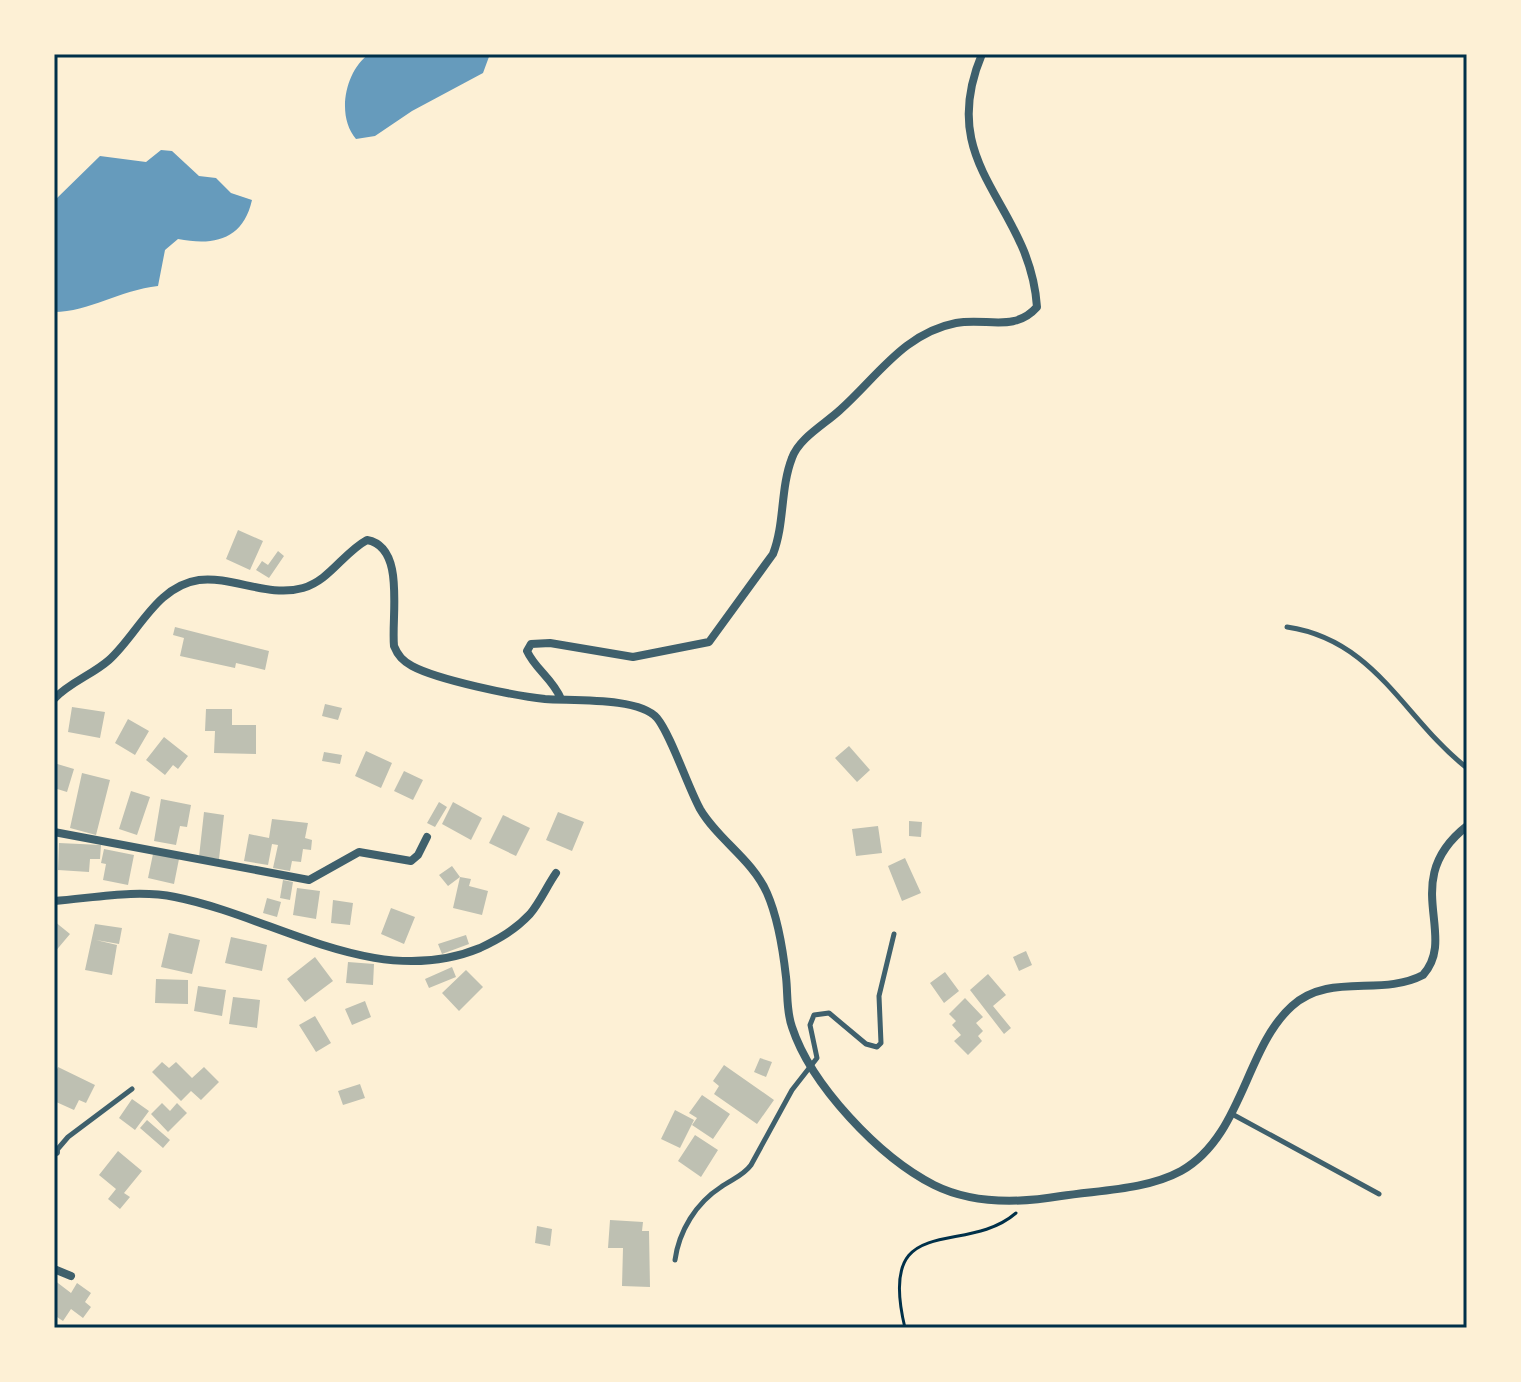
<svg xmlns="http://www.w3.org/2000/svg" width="1521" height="1382" viewBox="0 0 1521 1382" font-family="Lato,sans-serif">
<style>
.water{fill:#669bbc}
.building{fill:#bec0b2}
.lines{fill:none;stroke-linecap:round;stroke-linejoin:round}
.path{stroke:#003049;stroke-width:3}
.service{stroke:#3f606c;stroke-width:5}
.minor{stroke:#3f606c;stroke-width:8}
.neatline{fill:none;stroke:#003049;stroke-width:3}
</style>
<rect width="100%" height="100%" fill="#fdf0d5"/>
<path class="water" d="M369,54H490L483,73L412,111L375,136L356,139C336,116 345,71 369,54Z
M161,150L172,151L199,176L216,178L231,193L252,200C243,240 214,246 178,239L165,250L158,286C120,290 89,312 54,312V201L100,156L146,162Z"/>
<path class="building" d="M238,530L263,541L250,570L226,559Z
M278,551L284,556L269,578L256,570L262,561L268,565Z
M175,627L269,651L265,670L236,663L235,668L180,656L184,638L173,635Z
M325,704L342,708L338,720L322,716Z
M72,707L105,712L100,738L68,732Z
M206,709H232V725H256V754L214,753L215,731H205Z
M128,719L149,731L135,755L115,743Z
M164,737L188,756L178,769L173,765L165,775L146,760Z
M849,746L870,770L857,782L835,758Z
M366,751L392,763L381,788L355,776Z
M324,752L342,755L340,764L322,761Z
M54,763L74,769L67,792L54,788Z
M404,771L423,780L413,800L394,791Z
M82,773L110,780L96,835L70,828Z
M131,791L150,797L137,835L119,829Z
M161,799L191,805L187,827L180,826L176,845L154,841Z
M439,802L447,807L435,827L427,823Z
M453,802L482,818L471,840L442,824Z
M204,812L224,815L219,859L199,857Z
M558,812L584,822L572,851L546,840Z
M503,815L530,828L516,856L489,843Z
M272,819L308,823L305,838L312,840L311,850L303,849L301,862L292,861L290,871L273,868L278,845L272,844L268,865L244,861L249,834L269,838Z
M909,821L922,822L921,837L909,836Z
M878,826L882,853L856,856L852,829Z
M59,843L101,845L100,859H90L89,872L58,870Z
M104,849L134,855L128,885L103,880L106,864L101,863Z
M153,854L179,859L174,884L148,878Z
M905,858L921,893L902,901L888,866Z
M452,866L460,877L448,886L439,875Z
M460,877L471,879L469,886L488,891L482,915L453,908Z
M283,880L293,882L290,900L280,898Z
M297,888L320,891L316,919L293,915Z
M267,898L281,902L277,917L263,913Z
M333,900L353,903L350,925L331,923Z
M391,908L415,917L404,944L381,934Z
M54,921L70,934L54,953Z
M95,924L122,928L119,944L96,940L117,945L112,975L85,970Z
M169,933L200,940L192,974L161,967Z
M466,935L469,944L442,954L438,944Z
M231,937L267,945L262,971L225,963Z
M1026,951L1032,965L1019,971L1013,957Z
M315,957L333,981L305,1002L287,979Z
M348,962L374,964L373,985L346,983Z
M452,967L456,977L429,988L425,979Z
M466,970L483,987L459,1011L442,993Z
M945,972L959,991L944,1003L930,983Z
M988,974L1006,995L993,1006L1011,1028L1004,1034L970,990Z
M156,979L188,980V1004L155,1003Z
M198,986L226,990L222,1016L194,1011Z
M233,997L260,1000L257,1028L229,1024Z
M965,998L983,1017L976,1023L983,1031L978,1036L982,1041L968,1055L954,1041L961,1035L952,1025L956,1021L949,1014Z
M365,1001L371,1017L352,1025L345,1009Z
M315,1016L331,1043L316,1052L299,1025Z
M760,1058L772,1062L766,1077L754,1072Z
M162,1062L169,1068L176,1062L192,1078L204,1067L219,1082L201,1100L191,1091L181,1101L152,1072Z
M724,1065L774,1100L757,1124L714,1094L719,1086L713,1081Z
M58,1067L95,1085L86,1103L79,1100L74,1110L54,1101V1076Z
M360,1084L365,1098L343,1105L338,1091Z
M702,1095L730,1114L713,1139L692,1125L697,1118L689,1113Z
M132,1099L149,1111L135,1130L119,1118Z
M162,1103L170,1111L177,1103L187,1113L168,1132L151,1114Z
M675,1110L694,1120L680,1148L661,1139Z
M147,1120L170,1140L163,1148L140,1128Z
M695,1135L718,1150L701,1177L678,1161Z
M118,1151L142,1171L124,1193L130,1197L120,1209L108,1199L116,1189L99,1175Z
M610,1220L643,1222L642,1231H649L650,1287L622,1286L623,1248H608Z
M537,1226L552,1229L550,1246L535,1243Z
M54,1280L71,1293L77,1283L91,1293L85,1302L91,1307L83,1318L71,1309L63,1321L54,1315Z"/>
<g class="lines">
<path class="path" d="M905,1328C876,1208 964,1258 1016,1213"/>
<path class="service" d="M1287,627C1376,640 1404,719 1467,768
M1232,1114L1379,1194
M56,1151L68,1137L132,1089
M675,1260C679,1231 696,1203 721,1187C732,1179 743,1176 751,1165L792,1090L817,1058L810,1025L814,1015L829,1013L866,1044L877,1047L881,1043L879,996L894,934"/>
<path class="minor" d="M54,699C70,682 92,675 109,660C138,634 156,586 199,580C233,576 269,598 303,588C330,580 343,553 367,540C406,547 391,616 394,646C398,656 403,661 412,666C438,680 515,696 545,699C572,701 639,697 657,718C671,735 687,785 700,809C718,840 752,859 767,893C778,918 783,950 786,977C788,994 786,1010 792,1027C811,1085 879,1157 934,1185C972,1204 1020,1203 1061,1196C1099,1190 1146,1190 1181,1171C1243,1136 1245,1048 1292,1006C1330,972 1381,997 1423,975C1459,935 1398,880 1467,826
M561,699C553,679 535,669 527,651L531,644L550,643L633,657L709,642L773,554C785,523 780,489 792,458C799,438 825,424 840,410C877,377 904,333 956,323C986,317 1014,333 1037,307C1030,202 934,168 982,54
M54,832L309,880L359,852L411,861L418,855L427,837
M54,901C94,898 136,889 175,897C276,917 376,991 480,948C499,939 515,930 530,914C540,902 547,886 556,873
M54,1152H56
M54,1269L71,1276"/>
</g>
<rect width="1521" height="1382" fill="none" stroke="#fdf0d5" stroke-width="112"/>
<rect x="56" y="56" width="1409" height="1270" class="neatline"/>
</svg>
